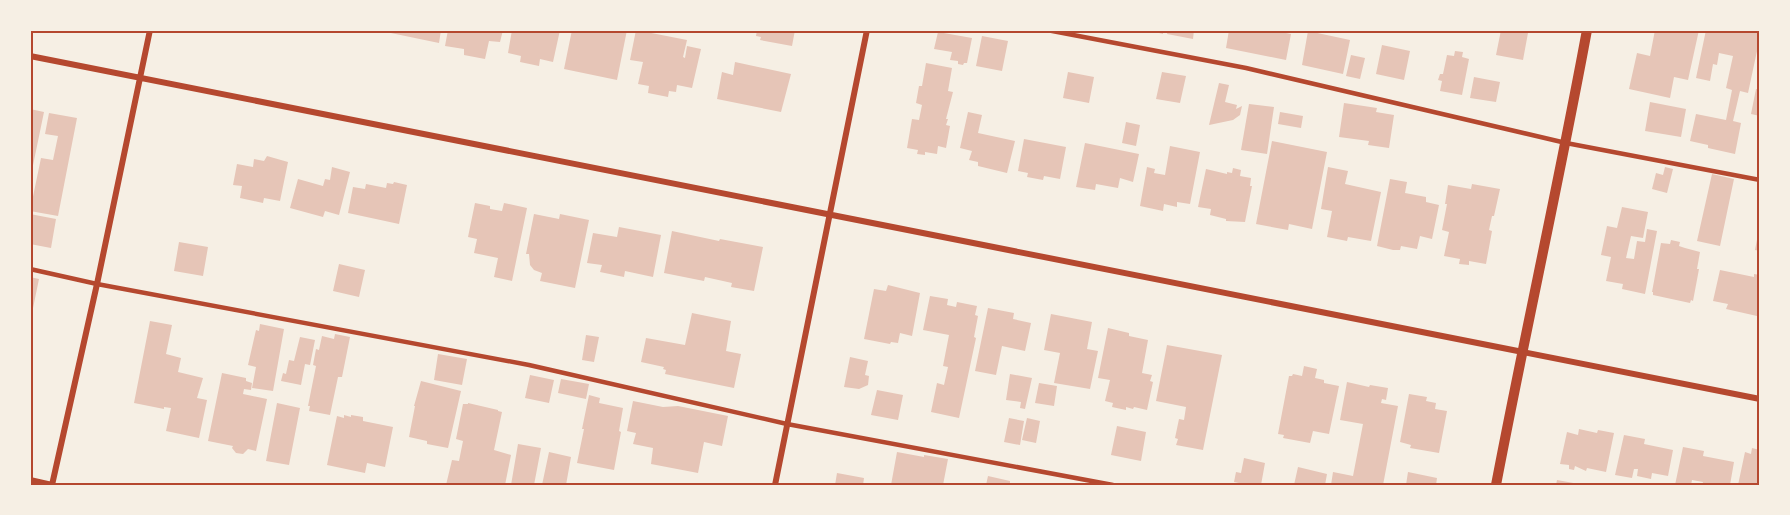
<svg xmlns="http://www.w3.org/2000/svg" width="1790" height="515" viewBox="0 0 1790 515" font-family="Lato,sans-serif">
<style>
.building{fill:#e6c5b7}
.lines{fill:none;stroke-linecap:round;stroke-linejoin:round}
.service{stroke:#b5482f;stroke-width:4.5}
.minor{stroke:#b5482f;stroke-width:6}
.tertiary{stroke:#b5482f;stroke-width:10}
.neatline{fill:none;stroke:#b5482f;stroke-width:2}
</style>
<rect width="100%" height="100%" fill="#f6efe4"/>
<path class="building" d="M387,30H441L439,43L386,32Z
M448,30H503L500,42L489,41L485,59L464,55V49L445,46Z
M512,30H560L553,62L540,59L539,66L520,62L521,56L508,53Z
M572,30H627L617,80L564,69Z
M636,30L687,40L683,57L685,58L687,46L701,49L692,88L677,85L676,92L669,91L668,97L648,93L649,86L638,84L643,62L630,60Z
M757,30H795L792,46L760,40L761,37L756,36Z
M1147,30H1163V34Z
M1168,30H1194L1193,39L1167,34Z
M1229,30H1271L1291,34L1286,60L1226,48Z
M1501,30H1515L1528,33L1523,60L1496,55Z
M1655,30H1699L1688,80L1674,77L1670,98L1629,89L1637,53L1650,56Z
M1706,30H1760V37L1748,93L1740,91L1733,121L1741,123L1735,154L1708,148V145L1690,141L1696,114L1726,120L1732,90L1726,88L1733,56L1719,53L1717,65L1713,64L1710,81L1696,78Z
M1308,31L1350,40L1343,74L1302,65Z
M938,32L972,38L967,63H964L963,65L958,64V61L950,60L952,52L934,49Z
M982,36L1008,41L1002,71L976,66Z
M1382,45L1410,51L1404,80L1376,74Z
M1455,51L1463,52L1462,57L1469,59L1462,95L1440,91L1442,81L1438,80L1440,74H1443L1447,55L1454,56Z
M1351,55L1365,58L1360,79L1346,76Z
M735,62L791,74L781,112L717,99L722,72L733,75Z
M926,63L952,68L948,91L953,92L946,119H948L946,125L950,126L946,148L938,146L937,154L925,152V155L917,154L918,150L907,148L912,119L919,120L922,105L916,103L919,86H922Z
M1068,72L1094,77L1089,103L1063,98Z
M1162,72L1186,76L1180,103L1156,99Z
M1474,77L1500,82L1496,102L1470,98Z
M1219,83L1229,85L1225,102L1237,105L1236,109L1242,106L1240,115L1233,120L1209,125Z
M1756,89L1760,90V116L1751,114Z
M1650,102L1686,109L1681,137L1645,131Z
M1344,103L1377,108L1376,112L1394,115L1389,148L1368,145L1369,141L1339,137Z
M1249,104L1274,107L1267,154L1241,150Z
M30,109L44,112L31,175H30Z
M968,112L982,115L978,133L1015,141L1007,173L978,166V162L969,160L972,151L960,148Z
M1280,112L1303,116L1301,128L1278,124Z
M49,113L77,118L58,216L30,211L41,158L53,160L58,136L45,134Z
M1126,122L1140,125L1136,146L1122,143Z
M1024,139L1066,147L1060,179L1044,176L1043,180L1027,177L1028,173L1018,171Z
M1272,141L1327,152L1312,229L1289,224L1288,230L1256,224Z
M1085,143L1139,154L1133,182L1120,178L1118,188L1096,184L1095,190L1076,187Z
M1170,146L1200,152L1190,204L1177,202V207L1164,204L1163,211L1140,206L1147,167L1155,169L1154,173L1165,175Z
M267,156L288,162L280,201L264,198L263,203L240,198L242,186L233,185L237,164L253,167L254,159L264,161Z
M332,167L350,172L339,215L325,211L323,217L290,208L298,179L323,186L325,179L330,180Z
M1328,167L1348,171L1345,184L1381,192L1371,241L1348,237L1347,241L1327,237L1332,211L1321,209Z
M1665,167L1673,169L1667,193L1652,189L1656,173L1663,175Z
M1233,168L1241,170L1240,176L1251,178L1250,186H1252L1245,222L1226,221V219L1210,215L1211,209L1198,207L1206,169L1227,174V172L1232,173Z
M1712,174L1734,179L1720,246L1697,241Z
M1390,179L1407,182L1405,193L1426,197V202L1439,205L1432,239L1420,236L1417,249L1401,246L1400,250H1393L1377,246Z
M394,182L407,185L399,224L348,213L353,187L365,189L366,184L386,188L387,183L393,184Z
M1472,184L1500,189L1494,216H1492L1489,230L1492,231L1486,264L1469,261V265L1459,264L1460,259L1444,256L1449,232L1442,230L1447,204H1445L1448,185L1471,189Z
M475,203L490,206V209L502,211L504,203L527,208L512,281L494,277L498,258L474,253L477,239L468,237Z
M1622,207L1648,212L1643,238L1631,236L1626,258L1634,259L1637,241L1645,242L1647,229L1657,231L1645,294L1622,289L1623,284L1606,281L1611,257L1601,255L1607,226L1617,228Z
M30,214L56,219L51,248L30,244Z
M534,214L559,219L560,214L589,220L575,288L540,281L542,273L534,270L530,265L529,254H526Z
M619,227L661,235L653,277L625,271L624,277L600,272L602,265L587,263L593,233L617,237Z
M1759,229L1760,230V251L1755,250Z
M672,231L719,241L720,239L763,247L754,291L731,287L732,283L705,277L704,281L664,273Z
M1671,240L1680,242L1679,246L1685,248L1700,252L1697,269H1699L1693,301L1691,300L1690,303L1653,295V292H1652L1661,243L1670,244Z
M179,242L208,247L203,276L174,271Z
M339,264L365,270L359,297L333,291Z
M1720,270L1754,277V274L1760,275V305L1757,316L1726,309L1728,304L1713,301Z
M30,277L39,279L32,313H30Z
M888,285L920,293L912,336L900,333L898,343L891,342L890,344L864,339L874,289L886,291Z
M930,296L948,299L947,305L956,307L957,302L977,306L975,315L978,316L974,337L976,338L959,418L931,412L937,383L944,385L948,367L943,366L949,335L923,330Z
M988,308L1014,313L1013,319L1031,323L1025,351L1002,346L996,375L975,371Z
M692,313L731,321L726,351L741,354L734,388L665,374L666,370L663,369L664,367L641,362L646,338L685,345Z
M1051,314L1092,322L1087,349L1098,351L1090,389L1054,383L1060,353L1044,350Z
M150,321L172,325L166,354L181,358L178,372L203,378L197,398L207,400L199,438L166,431L171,408L164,407V409L134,403Z
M260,324L284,329L273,391L252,388L256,367L248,365L256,330L259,331Z
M1108,328L1129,333V336L1148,340L1142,373L1152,375L1150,381L1153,382L1147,410L1134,407L1133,409L1126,407V410L1112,407L1113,403L1105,401L1110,380L1098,378Z
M335,334L350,337L342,377H338L330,415L309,411L310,406H308L316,366L313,365L316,349L319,350L322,336L334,339Z
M586,335L599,337L594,362L582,360Z
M300,337L315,340L310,365L305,364L301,385L281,381L283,373L286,374L289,360L294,361Z
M1167,345L1222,355L1203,450L1176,445L1178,439L1175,438L1179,419L1184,420L1186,407L1156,401Z
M438,354L467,359L462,385L434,380Z
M850,357L868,361L865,375L869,376L868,385L859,389L844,387Z
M1304,366L1317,369L1315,378L1324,380V383L1339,386L1329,434L1313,431L1310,443L1283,438L1284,435L1278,434L1289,376H1292L1293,374L1302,376Z
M222,373L246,378V381L252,383L251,390L244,389L243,394L267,399L256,451L248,449L243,454L236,453L232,448L233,446L208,441Z
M1010,374L1032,378L1025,409L1020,408L1021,402L1006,400Z
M530,375L554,380L549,403L525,398Z
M561,379L589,384L586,399L558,393Z
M421,381L461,391L448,448L427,444V441L409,437L415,406H414Z
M1347,382L1369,387L1370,385L1388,388L1386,400L1382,399L1381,403L1398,406L1383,485H1331L1333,472L1353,476L1363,424L1340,420Z
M1039,383L1057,386L1054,406L1035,403Z
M877,390L903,395L898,420L871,415Z
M1409,394L1427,397L1426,401L1436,403L1435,409L1447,411L1439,453L1410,448L1411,445L1400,442Z
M589,395L600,398L599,403L623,408L619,431L621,432L614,470L577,463L584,429H582Z
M633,401L663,407L678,406L728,416L722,446L704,442L698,473L651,464L653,448L633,444L636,433L627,431Z
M277,403L300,408L289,465L266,461Z
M468,403L498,410V411L502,412L494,450L511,455L505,485H446L452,460L459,461L463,441L456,439L463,404H468Z
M344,415L351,417V415L363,417V421L393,427L385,467L367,463L365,473L327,465L337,416L344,418Z
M1009,418L1024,421L1020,445L1004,442Z
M1027,418L1040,421L1036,443L1022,440Z
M1117,426L1146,432L1141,461L1111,455Z
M1579,429L1597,433L1598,430L1614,433L1606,472L1587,468L1586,471L1575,466L1574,470L1569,469V465L1560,464L1567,432L1578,435Z
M1624,435L1645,439L1644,444L1673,450L1668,476L1652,473L1651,479L1637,476L1638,469H1634L1632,478L1615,475Z
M518,444L541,448L534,485H511Z
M1683,447L1704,451L1703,456L1734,462L1730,485H1702L1703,482L1692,480L1691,485H1675Z
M1752,448L1760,450V485H1738L1745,452L1751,454Z
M549,452L571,457L566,485H542Z
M897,452L924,457V455L948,459L943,485H891Z
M1244,458L1265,463L1261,485H1239V483L1234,482L1236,472L1241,473Z
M1298,467L1327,474L1325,485H1294Z
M1408,472L1437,478L1436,485H1406Z
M837,473L864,478L863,485H835Z
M988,476L1010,481V485H986Z
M1557,480L1579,484V485H1556Z"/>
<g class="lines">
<path class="service" d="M1047,30L1246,68L1566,143L1760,180
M30,269L97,284L529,365L787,424L1113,485"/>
<path class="minor" d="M30,56L1760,399
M30,480L52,485
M52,485L97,284L150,30
M775,485L867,30"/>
<path class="tertiary" d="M1496,485C1525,333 1559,182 1587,30"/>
</g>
<rect width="1790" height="515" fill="none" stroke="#f6efe4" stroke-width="63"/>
<rect x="32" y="32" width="1726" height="452" class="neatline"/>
</svg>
